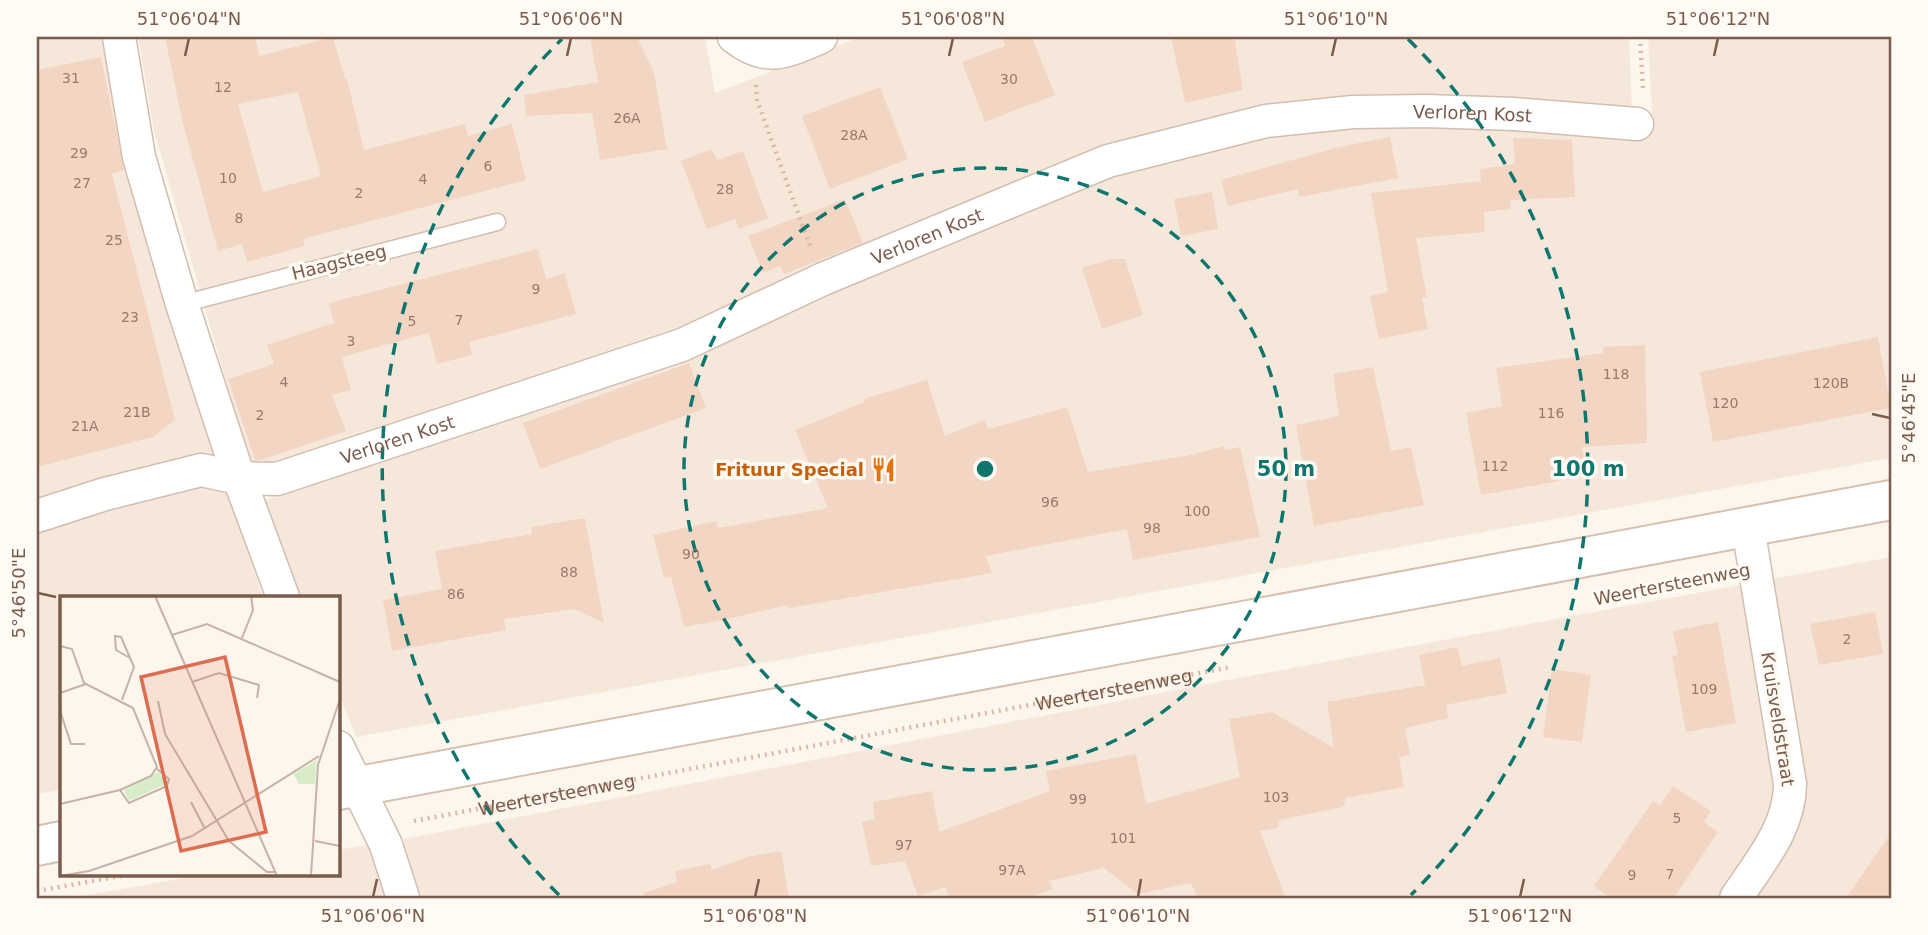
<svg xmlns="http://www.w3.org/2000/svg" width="1928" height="935" viewBox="0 0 1928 935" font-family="'DejaVu Sans',sans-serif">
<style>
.residential{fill:#f5e8da}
.building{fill:#f3d5c3;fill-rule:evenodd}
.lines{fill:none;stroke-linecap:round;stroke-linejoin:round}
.service-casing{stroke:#d1beb0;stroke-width:19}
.minor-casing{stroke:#d1beb0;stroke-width:35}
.secondary-casing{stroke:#d6c0b0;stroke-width:42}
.path{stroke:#d9b8a5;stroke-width:4.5;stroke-dasharray:2 5;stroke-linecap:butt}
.service{stroke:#fff;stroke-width:16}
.minor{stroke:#fff;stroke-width:32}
.secondary{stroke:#fff;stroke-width:38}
.ticks{fill:none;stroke:#7a5c4d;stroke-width:2.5}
.ring{fill:none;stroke:#0f766e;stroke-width:3.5;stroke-dasharray:12 9}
.labels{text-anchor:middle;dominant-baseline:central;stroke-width:7;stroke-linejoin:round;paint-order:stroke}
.number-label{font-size:14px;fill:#987a6a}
.street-label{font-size:18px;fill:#7a5c4d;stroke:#fffaf3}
.food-label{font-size:18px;font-weight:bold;fill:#c56008;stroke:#fffaf3;text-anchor:end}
.inset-road{fill:none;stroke:#c5b3a7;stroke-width:2}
.view{fill:#dc6d51;fill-opacity:0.15;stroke:#dc6d51;stroke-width:3.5}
.inset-edge{fill:none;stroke:#7a5c4d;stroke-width:3.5}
.centre{fill:#0f766e;stroke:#fffaf3;stroke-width:3.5}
.ring-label{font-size:21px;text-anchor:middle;font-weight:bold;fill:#0f766e;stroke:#fffaf3;stroke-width:7;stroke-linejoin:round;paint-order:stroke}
.neatline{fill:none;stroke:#7a5c4d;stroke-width:2.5}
.ticks-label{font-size:18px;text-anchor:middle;fill:#7a5c4d}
</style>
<rect width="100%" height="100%" fill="#fdf6ec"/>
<path class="residential" d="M37,37H103L124,148L166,300L207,434L263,597H61V790L37,794Z
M138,37H705L715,93L860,37H1629L1632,112L1438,96L1371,94L1280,103L1103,148L661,335L252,471L154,131Z
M1648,37H1891V458L356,737L338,691V597H301L263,501L686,355L1128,168L1275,134L1361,124L1430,122L1638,136L1653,131Z
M1891,557V898H413L405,868L404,839L1228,680Z
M367,845L380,861L392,898H70L208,874H338V850Z"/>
<path class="building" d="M165,37H255L259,56L333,37L345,79H347L364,150L465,124L468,136L512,124L526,180L303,239L305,246L247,262L242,244L218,251L182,120ZM298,92L321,176L263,192L238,104Z
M590,37H637L654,73L667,149L600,160L592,113L526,116L524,95L598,82Z
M1002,37H1032L1055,95L985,122L962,62L1005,46Z
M1171,37H1234L1243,90L1185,103Z
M101,57L124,170L112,174L175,420L153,437L37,467V70Z
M880,87L908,159L830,189L802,116Z
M1390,137L1398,178L1299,197L1298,189L1228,206L1221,180L1339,147Z
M1513,138L1572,140L1575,197L1510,200L1511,209L1484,212L1485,232L1416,238L1427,297L1422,298L1428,329L1379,339L1370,296L1388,292L1371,193L1481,181L1480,169L1515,164Z
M712,149L717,160L743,151L768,218L739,229L735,219L707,229L681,161Z
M1212,192L1218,229L1181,236L1174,199Z
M845,199L863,243L784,274L780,266L763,273L748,236Z
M538,249L546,279L565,273L576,314L469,342L472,355L437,364L429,333L342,357L351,390L332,395L346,431L261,460H255L228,379L274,364L267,345L334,323L329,303Z
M1111,259H1125L1143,315L1102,329L1082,268Z
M1878,337L1891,408L1713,442L1700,372Z
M1645,345L1647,443L1582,447L1588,476L1481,495L1466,413L1502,406L1496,368L1603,353V347Z
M689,363L706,408L540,469L523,423Z
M1373,367L1391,451L1411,447L1424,505L1314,526L1296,425L1339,416L1333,374Z
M927,380L945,436L985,420L988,429L1067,407L1088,472L1190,455L1224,446L1225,450L1240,447L1260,537L1133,560L1127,529L986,556L992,573L789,608L788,605L728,619L684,627L671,577L664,578L653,535L716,521L718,528L828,508L795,430L864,402L863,399Z
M585,518L604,623L575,609L504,619L506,630L392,651L383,600L442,589L435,551L532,534L531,527Z
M1875,612L1883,654L1819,665L1810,624Z
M1718,622L1736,723L1686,732L1672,656L1678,655L1673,631Z
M1457,647L1462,666L1500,658L1507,693L1446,705L1448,718L1405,728L1410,755L1399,757L1404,787L1346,798L1343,807L1279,820L1278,828L1260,831L1286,898H1198L1191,883L1138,894L1104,868L1049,881L1053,889L1028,898H950L945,887L918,896L905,861L871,866L862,822L875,819L873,802L932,791L939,832L1050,791L1046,771L1136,754L1146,804L1240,777L1229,719L1272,712L1334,748L1327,702L1425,685L1419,655Z
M1552,669L1591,675L1582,742L1543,737Z
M1673,786L1711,811L1704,822L1718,832L1674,898H1611L1594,886L1653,801L1660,805Z
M1891,833V898H1846Z
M781,851L789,898H645L644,893L677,882L675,871L710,864L712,870L747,857Z"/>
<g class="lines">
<defs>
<path id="service" d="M182,304L497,222"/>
<g id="minor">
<path d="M119,37L139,157L182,304L239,478L283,597"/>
<path d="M734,37C767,63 785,52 821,37"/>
<path id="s2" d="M37,516L105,494L201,470L239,478L277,479L682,345L823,279L1108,161L1266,121L1353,112L1426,111L1514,114L1637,124"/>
<path d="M338,747L386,845L403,898"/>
<path d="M1736,898C1759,863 1790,828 1790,784L1748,527"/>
</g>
<path id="secondary" d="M338,790L1891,500
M37,846L61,841"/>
</defs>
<use href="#service" class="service-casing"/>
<use href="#minor" class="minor-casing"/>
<use href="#secondary" class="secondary-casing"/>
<g class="path">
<path d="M1640,37L1643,88"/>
<path d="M756,85L757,100L810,246"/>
<path id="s1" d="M414,821L1231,667"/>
<path d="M37,891L132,874"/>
</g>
<use href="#service" class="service"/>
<use href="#minor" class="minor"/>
<use href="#secondary" class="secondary"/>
</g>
<path class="ticks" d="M185,56L189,38M567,56L571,38M949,56L953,38M1332,56L1336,38M1714,56L1718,38M1872,414L1890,418M38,593L56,597M373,897L377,879M755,897L759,879M1138,897L1141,879M1520,897L1524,879"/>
<g class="ring">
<circle cx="985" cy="469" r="301"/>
<path d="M559 895A603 603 0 0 1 562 39M1408 39A603 603 0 0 1 1411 895"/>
</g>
<defs>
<symbol id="restaurant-bare" viewBox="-9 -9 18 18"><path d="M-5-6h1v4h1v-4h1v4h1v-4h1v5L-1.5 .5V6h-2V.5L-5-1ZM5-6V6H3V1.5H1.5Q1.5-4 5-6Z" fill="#e8710a" stroke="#fffaf3" stroke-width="2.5" paint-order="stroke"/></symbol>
</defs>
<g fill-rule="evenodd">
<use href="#restaurant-bare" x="866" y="452" width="35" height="35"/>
</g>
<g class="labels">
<g class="number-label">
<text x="71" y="78">31</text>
<text x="1009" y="79">30</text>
<text x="223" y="87">12</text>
<text x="627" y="118">26A</text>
<text x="854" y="135">28A</text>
<text x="79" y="153">29</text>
<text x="488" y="166">6</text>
<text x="228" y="178">10</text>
<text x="423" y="179">4</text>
<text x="82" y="183">27</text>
<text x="725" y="189">28</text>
<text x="359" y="193">2</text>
<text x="239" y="218">8</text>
<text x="114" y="240">25</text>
<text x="536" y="289">9</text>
<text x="130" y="317">23</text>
<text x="459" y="320">7</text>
<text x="412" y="321">5</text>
<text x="351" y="341">3</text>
<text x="1616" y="374">118</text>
<text x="284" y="382">4</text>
<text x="1831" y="383">120B</text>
<text x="1725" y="403">120</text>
<text x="137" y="412">21B</text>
<text x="1551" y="413">116</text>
<text x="260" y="415">2</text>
<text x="85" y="426">21A</text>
<text x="1495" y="466">112</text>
<text x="1050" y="502">96</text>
<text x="1197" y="511">100</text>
<text x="1152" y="528">98</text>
<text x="691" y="554">90</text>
<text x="569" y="572">88</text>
<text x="456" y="594">86</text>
<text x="1847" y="639">2</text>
<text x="1704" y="689">109</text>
<text x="1276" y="797">103</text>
<text x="1078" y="799">99</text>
<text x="1677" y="818">5</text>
<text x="1123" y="838">101</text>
<text x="904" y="845">97</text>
<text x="1012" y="870">97A</text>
<text x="1670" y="874">7</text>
<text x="1632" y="875">9</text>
</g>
<g class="street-label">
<text stroke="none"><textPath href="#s2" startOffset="1508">Verloren Kost</textPath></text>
<text stroke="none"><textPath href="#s2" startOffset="942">Verloren Kost</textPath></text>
<text transform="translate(339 262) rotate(-14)">Haagsteeg</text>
<text stroke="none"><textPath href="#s2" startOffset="374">Verloren Kost</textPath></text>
<text transform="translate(1672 584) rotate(-11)">Weertersteenweg</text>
<text stroke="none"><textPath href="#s1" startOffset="712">Weertersteenweg</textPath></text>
<text transform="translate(1778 719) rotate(81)">Kruisveldstraat</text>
<text stroke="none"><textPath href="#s1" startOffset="145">Weertersteenweg</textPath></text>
</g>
<g class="food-label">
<text x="864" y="469">Frituur Special</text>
</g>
</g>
<g transform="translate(60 596)">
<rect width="280" height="280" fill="#fdf6ec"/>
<path d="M257,164L255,188H239L233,178ZM98,176L108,187L69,205L64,194Z" fill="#d8ecc9"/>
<path class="inset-road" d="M95,0L217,280M112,39L147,28L280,86M182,42L193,14L191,0M0,50L12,53L24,87L73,112L97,171L91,180L60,194L0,208M132,86L159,77L199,89L197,102M0,97L26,88M62,104L74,71L61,41L55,40L56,54L70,62M98,105L105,138L169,245L207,276H215M0,115L11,148H25M60,194L69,207L107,190L109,183L97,173M131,206L145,233M255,245L280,250M0,280L29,275L132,240L259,160M251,280L258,169L280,103"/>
<path class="view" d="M165,61L206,236L121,255L81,81Z"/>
<rect width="280" height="280" class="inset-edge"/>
</g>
<circle cx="985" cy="469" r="10" class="centre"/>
<g class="ring-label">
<text x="1286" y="476">50 m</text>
<text x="1588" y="476">100 m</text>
</g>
<rect width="1928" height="935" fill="none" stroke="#fffaf3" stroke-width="77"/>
<rect x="38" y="38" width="1852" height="859" class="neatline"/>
<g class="ticks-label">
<text x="189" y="25">51°06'04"N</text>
<text x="571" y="25">51°06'06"N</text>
<text x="953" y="25">51°06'08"N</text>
<text x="1336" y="25">51°06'10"N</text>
<text x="1718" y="25">51°06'12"N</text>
<text transform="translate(1909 418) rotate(-90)" y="6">5°46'45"E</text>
<text transform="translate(19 593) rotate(-90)" y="6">5°46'50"E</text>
<text x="373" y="922">51°06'06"N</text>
<text x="755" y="922">51°06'08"N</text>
<text x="1138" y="922">51°06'10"N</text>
<text x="1520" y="922">51°06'12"N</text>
</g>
</svg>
